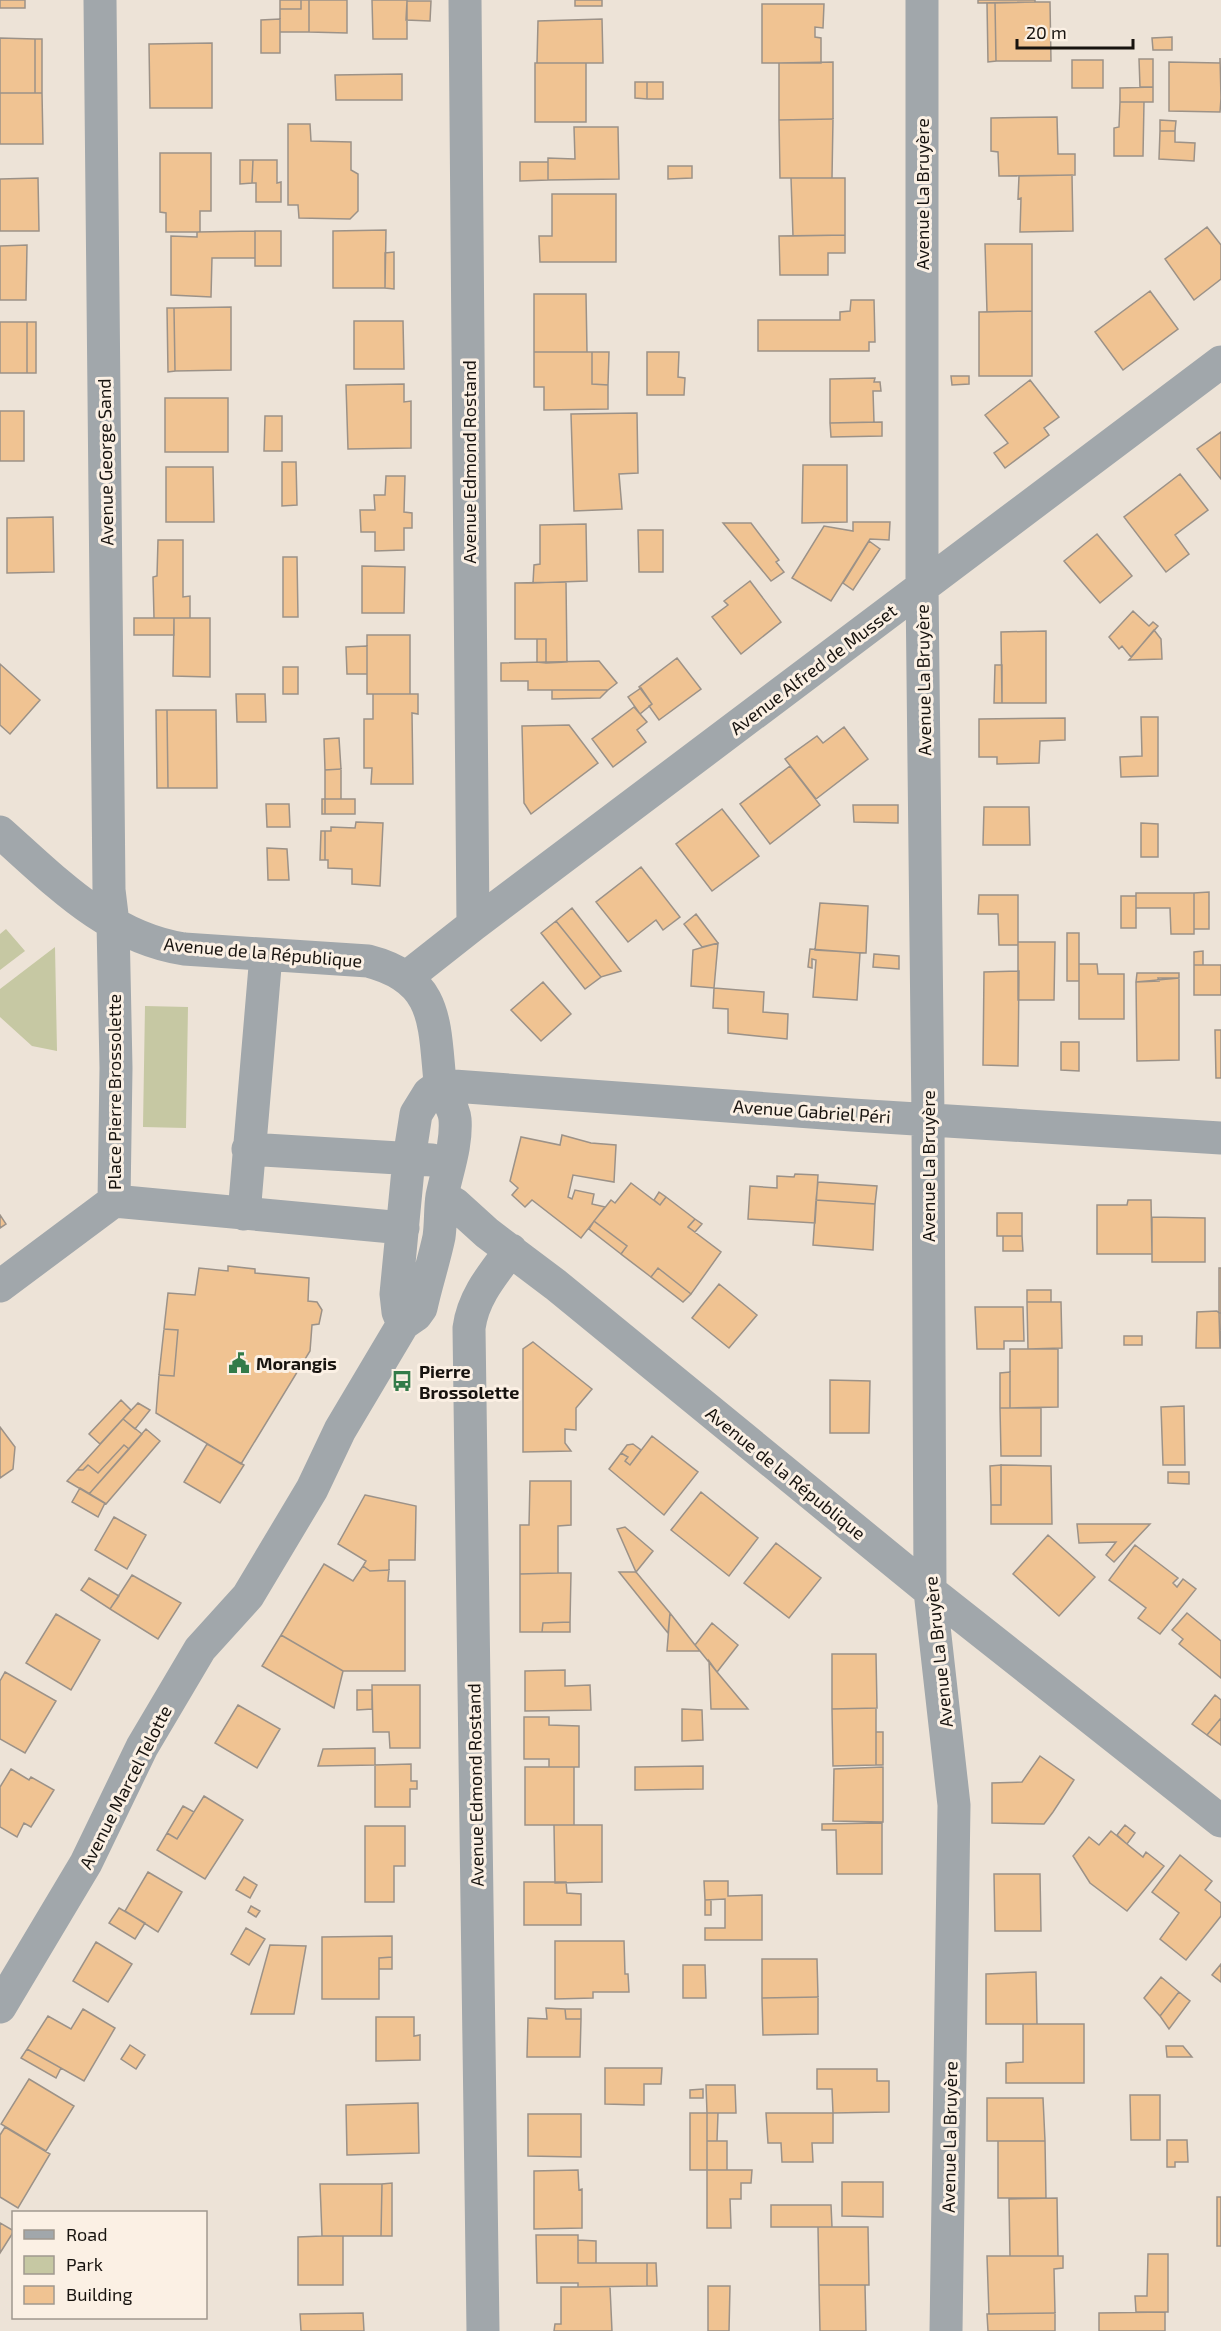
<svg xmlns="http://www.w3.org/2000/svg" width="1221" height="2331" viewBox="0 0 1221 2331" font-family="'Exo 2',sans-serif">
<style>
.green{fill:#c6c8a3}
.building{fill:#f0c392;stroke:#9c9288;stroke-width:1.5}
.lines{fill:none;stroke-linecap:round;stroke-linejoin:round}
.minor{stroke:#a1a7ab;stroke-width:33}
.labels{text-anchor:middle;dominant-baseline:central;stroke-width:6;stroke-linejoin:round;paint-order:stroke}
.street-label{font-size:18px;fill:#17130f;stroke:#fbf0e4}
.poi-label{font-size:18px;font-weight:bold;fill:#17130f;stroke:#fbf0e4;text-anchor:start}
</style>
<rect width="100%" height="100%" fill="#ede3d7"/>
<path class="green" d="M6,929L25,951L0,970V934Z
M55,947L57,1051L32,1046L0,1017V989Z
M145,1006L188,1007L186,1128L143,1127Z"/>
<path class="building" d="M0,0H25V8H0Z
M280,0H301V9H280Z
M301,0H309V32H280V9H301Z
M309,0H347V33L309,32Z
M372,0H407V39H373Z
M575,0H602V6H575Z
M978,0H1035V2L978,3Z
M407,1H431L430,21L406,20Z
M1035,2H1050L1051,61H996L995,3Z
M987,3H995L996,61L988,62Z
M762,4H824L823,28L815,27V37L821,38V63H762Z
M280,19V53H261V20Z
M602,19L603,63H537L538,21Z
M1172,37V50H1153L1152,38Z
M0,38L35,39V93H0Z
M35,39H42V93H35Z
M212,43V108H150L149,44Z
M1220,58L1221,98L1220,112L1169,111V62L1220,63Z
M1139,59H1153V87H1140Z
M1072,60H1103V88H1072Z
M833,62V119L779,120V63Z
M535,63H586V122H535Z
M402,74V100H336L335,75Z
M635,82H647V99L635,98Z
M647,82H663V99H647Z
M1153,87V102H1120V88Z
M0,93H42L43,144H0Z
M1120,102H1144L1143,156H1114V128L1119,127Z
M1057,117L1058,154H1075V175L999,176L998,152L991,151V118Z
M833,119L832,178H780L779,120Z
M1160,120L1176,121L1175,131H1160Z
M288,124H310L311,141L351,142V170L358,174V211L350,219L299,218L298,205H288Z
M574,127H618L619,179L548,180V158L575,159Z
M1160,131H1175V142L1195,143L1194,161L1159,159Z
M160,153H211V211H200V232H166V213L160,212Z
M240,160H253L252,183L240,184Z
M253,160H277V183L281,182V202H256V183H252Z
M520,162H548V180L520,181Z
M668,166H692V178L668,179Z
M1072,175L1073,231L1020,232L1021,198L1018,199L1019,176Z
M38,178L39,231H0V179Z
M791,178H845V235L793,236Z
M552,194H616V262H540L539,236H552Z
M1207,227L1221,245V279L1194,300L1165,259Z
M386,230L385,288H333V231Z
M255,231H281V266H255Z
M255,231V258H212L211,297L171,295V236L197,237V232Z
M845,235V253H828V275H780L779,236Z
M985,244H1032V311L987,312Z
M27,245L26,300H0V246Z
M394,252V289L385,288V253Z
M1150,291L1178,329L1123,370L1095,332Z
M534,294H586L587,352H534Z
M851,300H874L875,342H869V351H758V320H840V312L850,311Z
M231,307V370L175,371L174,308Z
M167,308H174L175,371L168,372Z
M1032,311V376H979V312Z
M354,321H403L404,369H354Z
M0,322H27V373H0Z
M27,322H36V373H27Z
M534,352H592V384L608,385V409L544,410V387H534Z
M592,352H609L608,385L592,384Z
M647,352H679L678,377L685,378L684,395H647Z
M951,376H969V384L952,385Z
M875,378L874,382H880L881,391H873L874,422L830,423V379Z
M1030,380L1059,417L1044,428L1049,435L1005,468L994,453L1008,443L985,415Z
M404,384V402L411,401V448L348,449L346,385Z
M165,398H228V452H165Z
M0,411H24V461H0Z
M637,413L638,473L619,474L622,509L574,511L571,414Z
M265,416H282V451H264Z
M882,422V436L831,437L830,423Z
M1221,432V479L1197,449Z
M282,462H296L297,505L282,506Z
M803,465H847V522L802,523Z
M166,467H213L214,522H166Z
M1180,474L1208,510L1175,535L1189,554L1166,572L1124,517Z
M386,476H405L404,512L412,513V528H404V550L375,551V532H361L360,510H375L374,495H385Z
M53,517L54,572L7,573V518Z
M853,522H890L889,540L870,539L831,601L792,578L824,526L853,531Z
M723,523H751L779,560L776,562L784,572L771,581Z
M586,524L587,581L533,583L534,565L540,564V525Z
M638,530H663V572H639Z
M1097,534L1132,576L1100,603L1064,561Z
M158,540H183V597L190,596V618H154L153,577L157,576Z
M869,541L880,549L853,590L843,583Z
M283,557H297L298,617H283Z
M362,566L405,567L404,613H362Z
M750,581L781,622L741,654L712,617L728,605L724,601Z
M566,582L567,662L546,663V639H515V583Z
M1133,611L1149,626L1153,622L1158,626L1131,657L1122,646L1119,649L1109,637Z
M134,618H174V635H134Z
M174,618H210V677L173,676Z
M1154,630L1161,639L1162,659L1129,660Z
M1046,631V703H1002L1001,632Z
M367,635H410V694H367Z
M537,639H546V663L537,662Z
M367,646V674H347L346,647Z
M677,658L701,689L659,720L649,706L652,704L639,687Z
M599,661L617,683L608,690H528V681H501V663Z
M0,664L40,700L10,734L0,725Z
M995,665H1002V703H994Z
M283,667H298V694H283Z
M641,688L652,704L640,714L628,697Z
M552,690H608L600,698L552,699Z
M236,694H265L266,722H237Z
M373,694H418V714L412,713L413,784H371L372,768H364V719H373Z
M634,707L647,722L637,730L646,742L613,767L592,739Z
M156,710H167L168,788H157Z
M167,710H216L217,788H168Z
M1141,717H1158V776L1121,777L1120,757L1142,756Z
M1065,718V740L1040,741L1039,763L997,764V757H979V719Z
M569,725L598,763L531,814L524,803L522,726Z
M844,727L868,759L816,799L785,759L817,736L823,743Z
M339,738L341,769L325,770L324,739Z
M790,766L820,805L770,844L740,804Z
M341,769V799H325V770Z
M322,799H325V814H322Z
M325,799H355V814H325Z
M266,804H289L290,827H267Z
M853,805H898V823L854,822Z
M984,807H1029L1030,845H983Z
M722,809L759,856L712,891L676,844Z
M356,822L383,823L380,886L352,884V869L328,868V860H325V831H331V827L355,828Z
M1141,823L1158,824V857H1141Z
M321,831H325V860H320Z
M267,848L287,849L289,880H268Z
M641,867L680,917L663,930L656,920L628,942L596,902Z
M1209,892V929H1194V893Z
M1136,893H1194V934H1171L1170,908H1136Z
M979,895H1018V945H999L998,914H978Z
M1121,896H1136V928H1121Z
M820,903L868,906L866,953L815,950Z
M572,908L621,971L601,977L556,921Z
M696,914L718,943L702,947L684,924Z
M556,921L601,977L585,989L541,933Z
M1067,933H1079V981H1067Z
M1018,942H1055L1054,1000H1018Z
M718,943L714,988L691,986L693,950Z
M810,949L860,953L857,1000L813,997L816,960L812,959V968L808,967Z
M1203,951V965H1194V952Z
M874,954L899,956V969L873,967Z
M1079,964H1097L1098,974H1124V1019H1079Z
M1194,965H1221V995H1194Z
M1019,971L1018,1066L983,1065L984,972Z
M1137,973H1179V978L1136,982Z
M1158,978H1179V1060L1137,1061L1136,982L1159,981Z
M543,982L571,1014L541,1041L511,1010Z
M714,988L764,992L763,1012L788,1014L787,1039L728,1033V1009L713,1008Z
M1215,1030H1221V1078H1216Z
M1061,1042H1079V1071L1061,1070Z
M562,1135L591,1143L616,1145L614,1182L573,1175L568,1197L572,1199L575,1190L594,1194L592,1204L605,1207L581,1238L532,1200L525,1207L512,1195L518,1188L510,1181L521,1137L560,1145Z
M795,1174L818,1175L815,1223L748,1219L750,1186L777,1188V1176L794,1177Z
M818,1182L877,1186L875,1204L816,1200Z
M631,1183L660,1205L666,1197L695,1219L688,1227L721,1252L691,1294L658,1268L651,1277L621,1254L627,1246L594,1221L611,1200L615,1203Z
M659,1192L666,1197L660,1205L654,1200Z
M816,1200L875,1204L873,1250L813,1245Z
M1128,1200H1151L1152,1254H1097V1205H1127Z
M997,1213H1022V1236H997Z
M0,1215L6,1224L0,1228Z
M1152,1217L1205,1218V1262H1152Z
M695,1219L702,1224L695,1232L688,1227Z
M594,1221L627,1246L621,1254L589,1229Z
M1003,1236H1022L1023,1251H1003Z
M228,1266L255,1269V1273L309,1278L308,1301L317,1302L322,1310L319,1324L312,1325L310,1351L241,1464L156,1413L159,1375L174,1376L178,1330L164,1329L168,1293L195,1295L199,1268L228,1271Z
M658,1268L691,1294L683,1302L651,1277Z
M1219,1268H1221V1313H1219Z
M719,1284L757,1315L729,1348L692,1318Z
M1027,1290H1051V1302H1027Z
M1027,1302H1061L1062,1348L1028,1349Z
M975,1307H1023L1024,1341H1004V1349H977Z
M1217,1311L1219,1313L1220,1348H1196L1197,1312Z
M1219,1313H1221V1348H1220Z
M164,1329L178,1330L174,1376L159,1375Z
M1124,1336H1142V1345H1124Z
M533,1342L592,1389L576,1408V1430L565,1429V1443L571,1451L523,1452V1349Z
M1010,1349H1058V1407L1010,1408Z
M1010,1372V1408H1000V1373Z
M830,1380L870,1381L869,1433H830Z
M121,1400L131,1410L100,1444L89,1434Z
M138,1403L150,1410L135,1429L123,1419Z
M1184,1406L1185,1465H1163L1161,1407Z
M1000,1408H1041V1456H1001Z
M123,1419L142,1434L129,1449L124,1445L98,1473L88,1465L83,1470H77Z
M0,1427L15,1447L13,1469L0,1478Z
M146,1429L160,1441L106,1504L89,1494Z
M652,1436L698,1472L664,1515L609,1469L621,1453L628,1457L625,1461L630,1465Z
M207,1444L244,1465L220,1503L184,1482Z
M633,1444L641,1450L630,1465L625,1461L628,1457L621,1453L627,1445Z
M124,1445L129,1449L89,1494L67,1481L77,1470H83L88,1465L98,1473Z
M1001,1465L1051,1466L1052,1524H991V1505H1001Z
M1001,1465V1505H991L990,1466Z
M1168,1472H1189V1484L1168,1483Z
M530,1481H571V1525L558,1526V1573L520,1574V1525H529Z
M80,1488L105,1503L98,1517L72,1502Z
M701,1492L758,1538L729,1576L671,1530Z
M365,1495L416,1506L415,1560H389V1570L370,1571L363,1566L366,1561L338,1544Z
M114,1517L146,1535L127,1569L95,1550Z
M1077,1524H1150L1114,1562L1106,1555L1116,1542L1079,1543Z
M625,1527L653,1551L636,1572L617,1529Z
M1048,1535L1095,1577L1059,1616L1013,1574Z
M776,1543L821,1578L789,1618L744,1583Z
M1135,1545L1178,1578L1173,1583L1177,1587L1183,1579L1196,1589L1160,1634L1138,1618L1146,1608L1109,1580Z
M324,1564L353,1581L363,1566L370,1571L389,1570L388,1581H405V1671H343L281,1635Z
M619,1572H636L670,1613L668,1633Z
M558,1573H571L570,1622L543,1623L542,1632H520V1574Z
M132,1575L181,1603L158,1639L110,1609Z
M89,1578L119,1596L110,1609L81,1590Z
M670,1613L695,1645L700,1651H667Z
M1187,1613L1221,1641V1678L1179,1644L1183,1639L1172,1630Z
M56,1614L100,1640L71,1690L26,1663Z
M570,1622V1632H542L543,1623Z
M712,1623L738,1645L717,1672L695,1645Z
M281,1635L343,1671L334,1708L262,1666Z
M832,1654H876L877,1708L832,1709Z
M709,1661L717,1672L748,1709H711Z
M565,1670V1686L590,1685L591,1710L525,1711V1671Z
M5,1672L56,1701L25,1753L0,1739V1681Z
M372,1685H420V1748H390L389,1732H373Z
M357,1690H372V1709L357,1710Z
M1215,1695L1221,1700V1718L1207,1735L1192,1724Z
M238,1705L280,1729L257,1768L215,1743Z
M876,1708V1765L833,1766L832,1709Z
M682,1709L702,1710L703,1740L682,1741Z
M524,1717H549V1725L579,1726V1767H549V1759H524Z
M1221,1718V1745L1207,1735Z
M876,1732H883V1765H876Z
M375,1748V1765L318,1766L323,1749Z
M1040,1756L1074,1780L1053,1812L1044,1824L992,1823V1783L1022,1782Z
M411,1764V1781H417V1789H410V1807H375V1765Z
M703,1766V1789L635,1790V1767Z
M525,1767H574V1825H525Z
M883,1767V1822L833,1821L834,1769Z
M11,1769L29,1780L31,1777L54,1790L31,1827L24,1823L17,1837L0,1827V1787Z
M204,1796L243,1820L205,1879L157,1850L167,1833L177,1839Z
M183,1806L194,1812L177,1839L167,1833Z
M882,1823V1874H837L836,1830H822V1824Z
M554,1825H602V1882L555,1883Z
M1125,1825L1135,1833L1127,1844L1117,1835Z
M365,1826H405V1866H394V1902H365Z
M1111,1831L1143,1857L1146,1852L1164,1866L1127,1911L1090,1883L1073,1856L1089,1837L1099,1845Z
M1180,1855L1212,1881L1205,1890L1221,1903V1916L1186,1960L1160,1939L1179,1913L1152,1892Z
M148,1872L182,1892L158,1932L125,1911Z
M994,1874H1040L1041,1931H995Z
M244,1877L257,1885L250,1898L236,1890Z
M704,1881H728V1896L762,1895V1940H705V1928H725V1899L705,1900Z
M524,1882H566L567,1893L581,1894V1925H524Z
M705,1900H711V1915H705Z
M251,1906L260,1911L256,1917L248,1912Z
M119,1908L145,1923L135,1939L109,1923Z
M246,1928L265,1939L249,1965L231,1954Z
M392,1936V1957L379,1958V1999H322V1937Z
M555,1941H624L625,1974H628L629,1992H593V1998L555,1999Z
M96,1942L132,1964L108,2002L73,1981Z
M270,1945L306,1946L294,2014H251Z
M392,1957V1969H379V1958Z
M762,1959H817L818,1997L762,1998Z
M1221,1964V1982L1212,1975Z
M683,1965H705L706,1998H683Z
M1036,1972L1037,2024H986V1974Z
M1161,1977L1179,1992L1160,2016L1144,1998Z
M1179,1992L1190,2001L1169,2029L1160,2016Z
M818,1997V2034L763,2035L762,1998Z
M546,2008L565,2009L566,2019H581L580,2057H527L528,2018L547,2019Z
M83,2009L115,2028L84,2081L27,2049L48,2016L71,2029Z
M565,2009H581V2019H566Z
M376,2017H414V2036L420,2035V2060L376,2061Z
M1023,2024H1084V2083H1006V2063L1023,2062Z
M130,2045L145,2055L136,2069L121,2059Z
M1166,2046H1183L1192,2057H1167Z
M27,2049L61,2068L56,2078L21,2058Z
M605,2068H662L661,2084H644V2105L605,2104Z
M817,2069H877V2081H889V2112L833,2113L832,2089H817Z
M29,2079L74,2106L46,2151L1,2124Z
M706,2085H735L736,2113H707Z
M703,2089V2098H690V2090Z
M1130,2095H1160V2140H1131Z
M987,2098H1043L1045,2141H987Z
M418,2103L419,2153L347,2155L346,2105Z
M690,2113H707V2170H690Z
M707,2113H718L717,2141H707Z
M766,2113H833V2143H812L813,2162H782L781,2143H768Z
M528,2114H581V2157L528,2156Z
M5,2127L50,2154L18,2208L0,2197V2135Z
M1167,2140H1187L1188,2162H1175V2167H1167Z
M707,2141H727V2170H707Z
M998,2141H1045L1046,2198H998Z
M578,2170L579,2190L582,2189V2228L534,2229V2171Z
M707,2170H752L751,2183H741V2199H730L731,2228H707Z
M842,2182H883V2217L842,2216Z
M392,2183V2236H381L382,2184Z
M320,2184H382L381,2236H322Z
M1217,2197H1221V2246H1217Z
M1057,2198L1058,2256H1010L1009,2199Z
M771,2205H831L832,2227H771Z
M0,2223L14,2231L0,2253Z
M818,2227H868L869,2285H819Z
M536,2235H578V2263H647V2286L578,2287V2283H537Z
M322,2236H343V2285H298V2237Z
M578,2240L596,2241V2263H578Z
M1148,2254H1168V2312H1136L1135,2296H1147Z
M987,2256H1063V2268L1054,2269L1055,2313L989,2314Z
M647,2263H656L657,2286H647Z
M819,2285H865L866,2331H820Z
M708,2286H730L729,2331H708Z
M561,2287H610L612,2331H554L555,2324H561Z
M1165,2312V2331H1099V2313Z
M363,2313L364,2331H301L300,2314Z
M1055,2313V2331H988L987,2314Z"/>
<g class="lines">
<path class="minor" d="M100,0L109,890L113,923L116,1068L114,1201
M465,0L473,925
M922,0V586L928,1118L930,1591L954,1805L946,2331
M0,832C54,880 109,938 184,949L368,961C438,979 434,1022 440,1082C441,1093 454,1105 455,1119C457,1145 447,1171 442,1196C440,1209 441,1223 439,1237C434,1261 426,1284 421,1308L416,1315L403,1324L340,1430L312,1489L248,1596L200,1649L142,1747L86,1863L0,2007
M407,977L473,925L1221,362
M440,1085L852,1115L1221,1138
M248,1149L432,1160
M442,1196L455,1204L487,1233L556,1285L930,1591L1221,1821
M114,1201L403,1228
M244,1214L266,955
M0,1286L114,1201
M403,1324L398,1312L396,1294L409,1159L416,1114L429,1093L440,1085
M483,2331L469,1328C473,1297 493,1274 511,1250"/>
</g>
<defs>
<symbol id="civic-bare" viewBox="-9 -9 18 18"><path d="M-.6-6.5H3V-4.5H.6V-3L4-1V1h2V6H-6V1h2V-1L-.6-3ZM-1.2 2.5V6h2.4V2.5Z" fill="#337b49" stroke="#fbf0e4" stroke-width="2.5" paint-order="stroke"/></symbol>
<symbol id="bus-bare" viewBox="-9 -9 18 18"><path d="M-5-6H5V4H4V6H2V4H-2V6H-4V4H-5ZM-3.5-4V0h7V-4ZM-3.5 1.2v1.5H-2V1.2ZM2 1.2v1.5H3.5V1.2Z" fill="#337b49" stroke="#fbf0e4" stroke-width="2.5" paint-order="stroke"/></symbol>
</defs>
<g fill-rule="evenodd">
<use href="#civic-bare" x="224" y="1348" width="30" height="30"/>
<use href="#bus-bare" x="387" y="1366" width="30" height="30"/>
</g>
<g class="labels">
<g class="street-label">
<text transform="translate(922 194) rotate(-90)">Avenue La Bruyère</text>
<text transform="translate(105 462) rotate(-91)">Avenue George Sand</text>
<text transform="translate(469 462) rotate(-90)">Avenue Edmond Rostand</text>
<text transform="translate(813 669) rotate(-37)">Avenue Alfred de Musset</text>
<text transform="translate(923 680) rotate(-91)">Avenue La Bruyère</text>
<text transform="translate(263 952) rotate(5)">Avenue de la République</text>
<text transform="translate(114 1092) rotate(-90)">Place Pierre Brossolette</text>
<text transform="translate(812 1111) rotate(4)">Avenue Gabriel Péri</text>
<text transform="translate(928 1166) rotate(-90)">Avenue La Bruyère</text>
<text transform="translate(786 1473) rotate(39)">Avenue de la République</text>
<text transform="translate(938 1652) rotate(-96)">Avenue La Bruyère</text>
<text transform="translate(475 1785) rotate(-91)">Avenue Edmond Rostand</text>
<text transform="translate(125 1787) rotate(-63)">Avenue Marcel Telotte</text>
<text transform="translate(949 2137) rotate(-89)">Avenue La Bruyère</text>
</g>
<g class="poi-label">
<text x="256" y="1363">Morangis</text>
<text x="419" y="1371">Pierre<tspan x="419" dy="21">Brossolette</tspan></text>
</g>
</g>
<rect x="12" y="2211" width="195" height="108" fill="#fbf0e4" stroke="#a0988f" stroke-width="1.5"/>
<rect x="24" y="2230" width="30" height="9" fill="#a1a7ab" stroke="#a0988f" stroke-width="1.5"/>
<text x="66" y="2241" font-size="18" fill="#17130f">Road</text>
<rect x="24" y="2256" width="30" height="18" fill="#c6c8a3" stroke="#a0988f" stroke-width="1.5"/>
<text x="66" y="2271" font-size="18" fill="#17130f">Park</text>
<rect x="24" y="2286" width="30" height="18" fill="#f0c392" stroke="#a0988f" stroke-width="1.5"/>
<text x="66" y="2301" font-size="18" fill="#17130f">Building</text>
<path d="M1017 39v9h116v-9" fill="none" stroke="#17130f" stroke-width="3"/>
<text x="1026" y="39" font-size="18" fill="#17130f" stroke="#fbf0e4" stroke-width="4.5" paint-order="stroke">20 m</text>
</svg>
